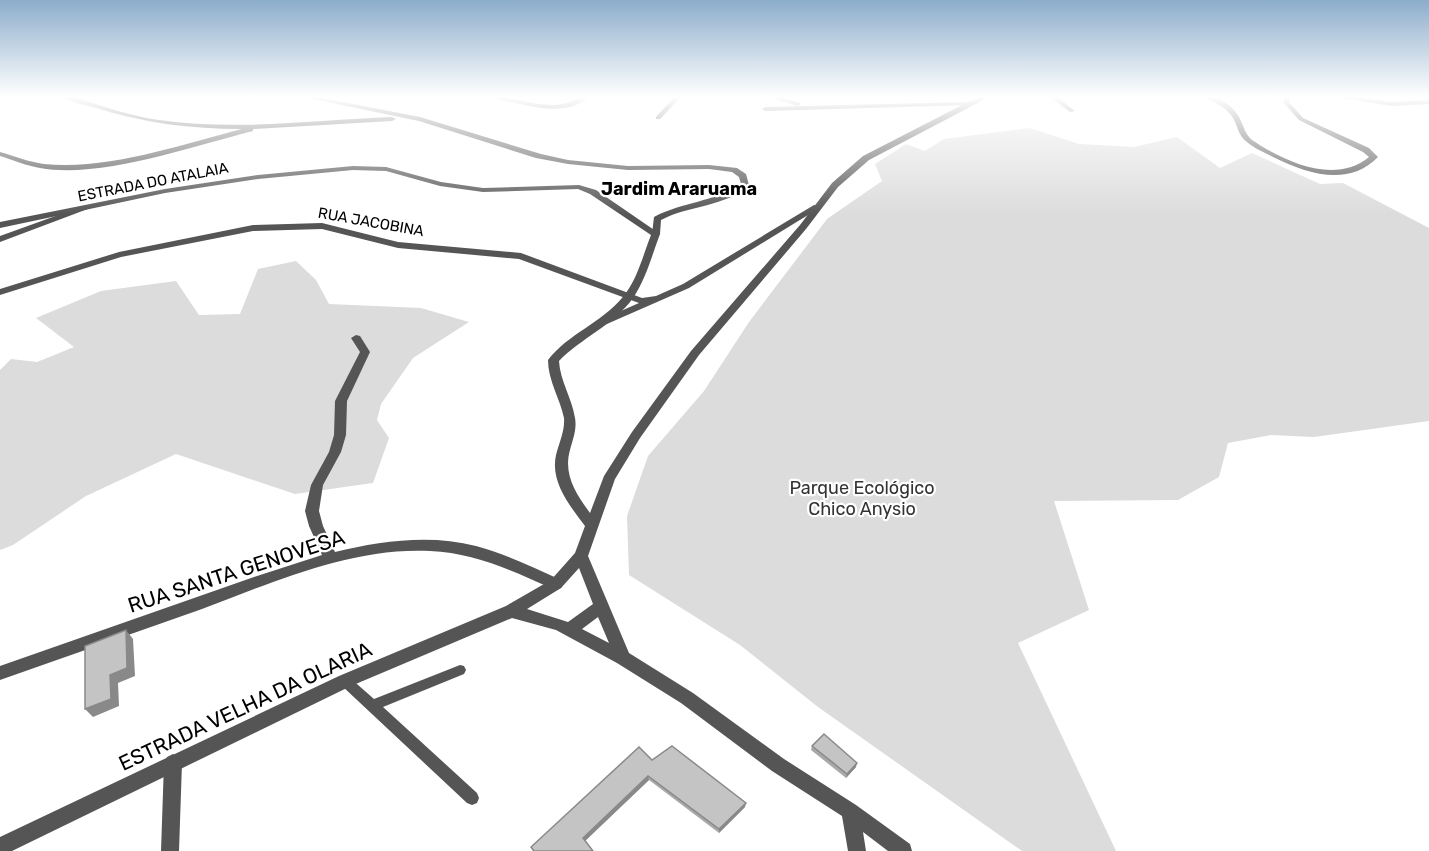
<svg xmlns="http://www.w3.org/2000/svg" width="1429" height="851" viewBox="0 0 1429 851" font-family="Rubik,sans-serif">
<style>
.green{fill:#dcdcdc}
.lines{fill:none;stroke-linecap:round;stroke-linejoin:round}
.service{fill:#555;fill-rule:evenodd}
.minor{fill:#555;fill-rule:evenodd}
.tertiary{fill:#555;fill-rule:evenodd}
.wall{fill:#a9a9a9}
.shaded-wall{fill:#898989}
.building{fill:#c4c4c4;stroke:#898989;stroke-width:1.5}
.labels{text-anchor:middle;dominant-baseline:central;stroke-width:4.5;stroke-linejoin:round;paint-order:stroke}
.far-street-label{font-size:15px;fill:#000;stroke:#fff}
.far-quarter-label{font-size:18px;font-weight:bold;fill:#000;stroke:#fff}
.park-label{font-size:18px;fill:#333;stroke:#fff}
.near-street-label{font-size:21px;fill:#000;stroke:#fff}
</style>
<rect width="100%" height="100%" fill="#fff"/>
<path class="green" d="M1030,128L1079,144L1134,147L1177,137L1220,168L1252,153L1320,184L1343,183L1429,228V421L1314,437L1271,435L1228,443L1219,477L1178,500L1054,501L1089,610L1018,643L1116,851H1022L818,707L740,645L629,575L627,516L648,456L704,391L749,322L827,219L882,181L875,164L906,144L925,151L944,139Z
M296,261L316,280L329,304L421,308L469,322L413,358L381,404L377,420L389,438L373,483L295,494L176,454L86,496L13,545L0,550V370L11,359L37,362L74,347L36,318L101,291L176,281L199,315L240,314L258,269Z"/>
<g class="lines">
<path class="service" d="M460,665L464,666L466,670L464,674L383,707L477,793L479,798L477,803L472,805L467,803L341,685L339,681L341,677L345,675L349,677L374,699Z"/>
<path class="minor" d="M61,96H71C100,105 129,116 159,120C236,131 315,120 392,117L396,119L392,121L253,129V131C193,146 100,179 40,168C27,166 13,160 0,156V152C14,156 29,162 44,164C111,170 178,145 242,129C191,129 144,123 96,108C84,105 71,102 61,96Z
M298,96H312L420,117L541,154L568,160L628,166L709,165L737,168L746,174L749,185C726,207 689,205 661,220L660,234L656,237L652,234L654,217C682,202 714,202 741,184L739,177L732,172L709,169L628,170L568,164L536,158L419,121Z
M488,96C510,96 531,105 554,105C569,105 578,96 590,96C569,116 537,108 511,102C503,101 495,99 488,96Z
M675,96H682L660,119H656V117Z
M777,96L800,103L801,104L798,106L774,99V97Z
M1049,96H1056L1075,111L1070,112Z
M1205,96C1219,96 1234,106 1240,119C1244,127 1245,134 1252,140C1285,162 1335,185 1369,157L1363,152L1299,120L1283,102L1285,96H1291L1289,102L1303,118L1369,148L1378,157C1349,187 1308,174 1275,158C1266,153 1255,149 1247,142C1237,135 1238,124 1231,115C1224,106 1213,102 1205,96Z
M1328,96H1348L1392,102L1429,100V104L1392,106Z
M968,102L971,104L970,105L765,111L762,109L765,107Z
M86,205L93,207L0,242V236Z
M814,205L821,207L689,288L600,327L596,326L595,324L596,322L639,303L519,259L398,248L322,229L253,231L121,257L0,295V289L119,252L253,225L322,223L398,242L521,253L642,298L656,296L683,284Z
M356,335L360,336L370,352L347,401L346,435L341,452L323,485L319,511L323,526L335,552C380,541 430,534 476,546C505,554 533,567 561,580L563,584L561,588L556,590L551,588C511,570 474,553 430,551C351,547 274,582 202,609C135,633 67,656 0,680V666L254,577L322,555L309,526L305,511L311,485L329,452L334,435L335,401L360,352L351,338Z
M173,754L179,757L182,763L179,851H161L164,763L167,757Z"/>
<path class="tertiary" d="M982,96H991L869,160L838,187L806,229L699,355L640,438L615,479L588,556L629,653L693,693L784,759L856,805L910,844L912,851H888L863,832L866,851H848L842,816L772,771L681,703L617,663L556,630L512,618L351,686L12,851H0V837L339,676L506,606L551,580L575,553L585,526C570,506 550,482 556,455C559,443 565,431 564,418C560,398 548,381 548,360C568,334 601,323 622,298C637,281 643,255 651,235L590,194L578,189L483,192L440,186L386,171L353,170L258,179L165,193L0,228V222L165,189L258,175L353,166L386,167L441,182L483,188L579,185L596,190L660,234C652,255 646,279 633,298C614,325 581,338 559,361C560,381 572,398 575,418C577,429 573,439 570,450C563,474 576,494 590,513L604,476L632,432L691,351L800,225L832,183L863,156L966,103ZM579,568L593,604L568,622L527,609L561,588ZM598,617L609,643L582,629Z"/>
</g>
<path class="wall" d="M812,746L856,767L846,778L811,750Z
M652,760L745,807L719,833L649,780L585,841L593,851H533L531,847Z"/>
<path class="shaded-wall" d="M126,630L133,639L135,676L118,683L119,706L93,717L85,709L110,675Z
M857,763L856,767L846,778L847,774Z
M648,776L649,780L584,842L583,838Z
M746,803L745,807L719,833V829Z"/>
<path class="building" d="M126,630L127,668L110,675L111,699L85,709V646Z
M824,734L857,763L847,774L812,746Z
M672,746L746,803L719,829L648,776L583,838L593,851H534L531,847L639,747L652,760Z"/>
<linearGradient id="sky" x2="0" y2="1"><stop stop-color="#8cadcc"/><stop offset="0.45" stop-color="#fff"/><stop offset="1" stop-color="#fff" stop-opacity="0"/></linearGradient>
<rect width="1429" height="215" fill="url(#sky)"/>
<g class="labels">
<g class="far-street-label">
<text transform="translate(153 182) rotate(-11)">ESTRADA DO ATALAIA</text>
<text transform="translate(371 222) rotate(10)">RUA JACOBINA</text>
</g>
<g class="far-quarter-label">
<text x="679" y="189">Jardim Araruama</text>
</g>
<g class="park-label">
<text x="862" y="488">Parque Ecológico<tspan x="862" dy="21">Chico Anysio</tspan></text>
</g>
<g class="near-street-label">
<text transform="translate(236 571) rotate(-18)">RUA SANTA GENOVESA</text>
<text transform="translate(245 706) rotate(-25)">ESTRADA VELHA DA OLARIA</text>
</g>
</g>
</svg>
